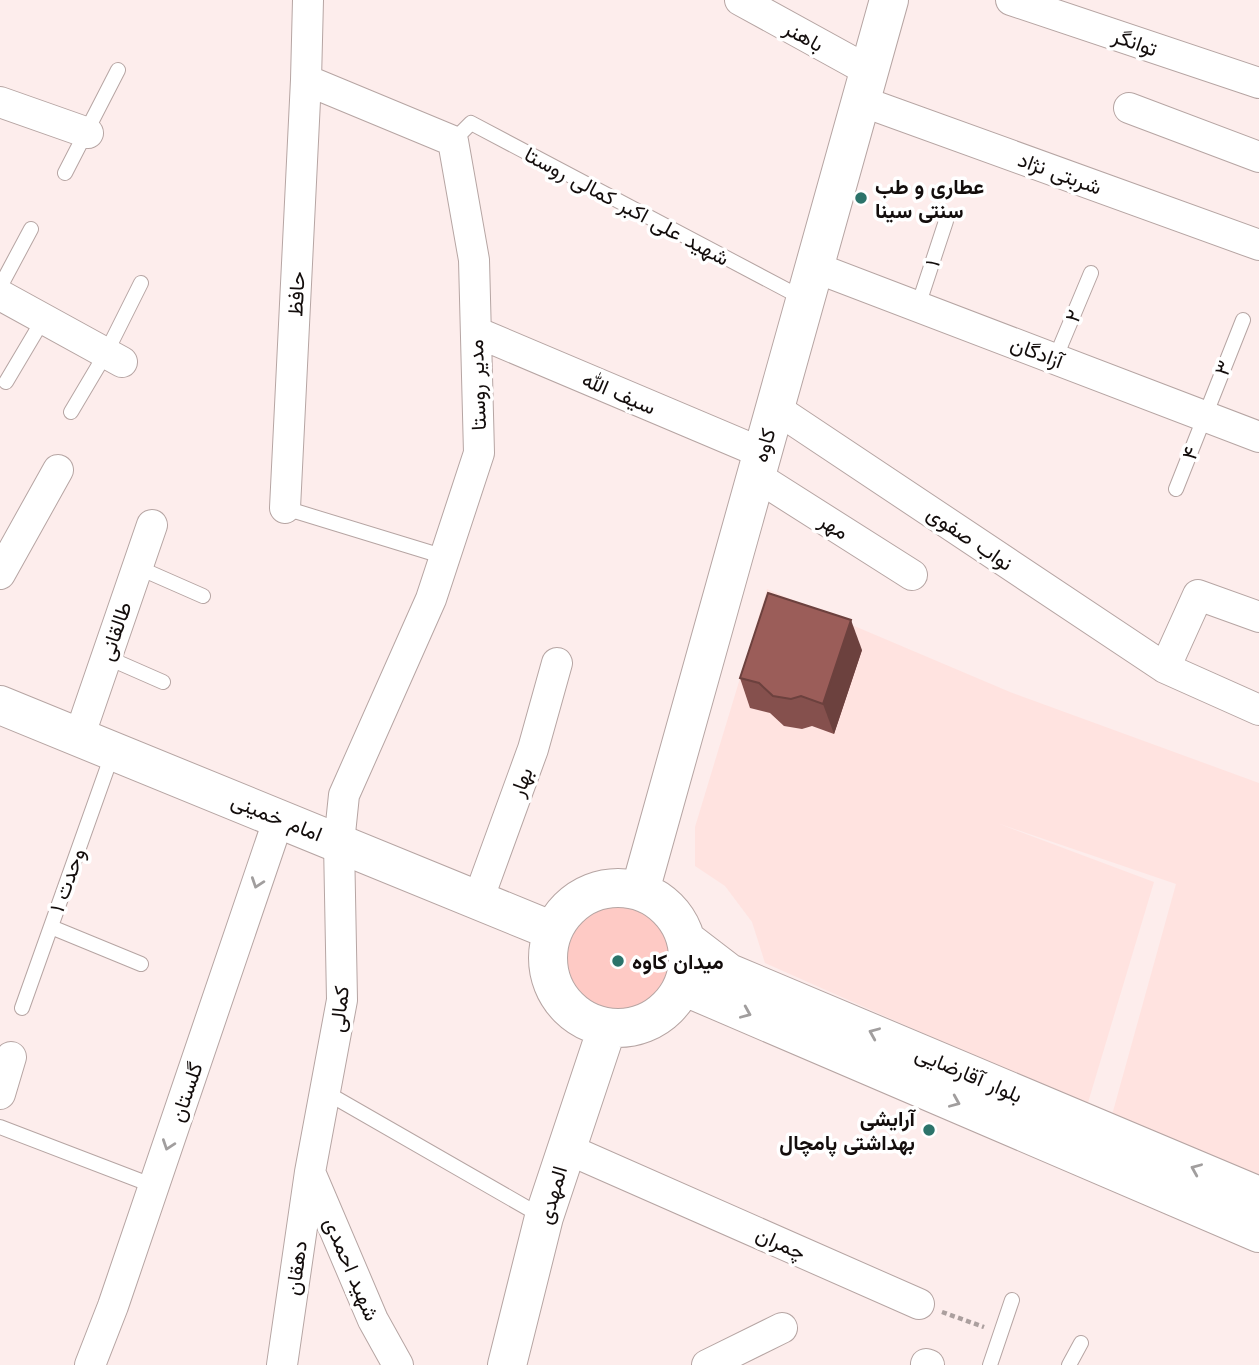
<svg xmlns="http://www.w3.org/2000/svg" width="1259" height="1365" viewBox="0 0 1259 1365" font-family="'Work Sans',Vazirmatn,sans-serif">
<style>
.built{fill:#ffe3e0}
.green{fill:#fecac5}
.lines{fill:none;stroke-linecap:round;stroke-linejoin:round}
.lane-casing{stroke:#b6a5a3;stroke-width:16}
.street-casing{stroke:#b6a5a3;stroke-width:32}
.secondary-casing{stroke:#b6a5a3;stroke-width:40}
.path{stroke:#ab9f9e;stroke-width:4.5;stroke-dasharray:5 3.5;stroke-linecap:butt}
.lane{stroke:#fff;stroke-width:14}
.street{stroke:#fff;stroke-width:30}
.secondary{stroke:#fff;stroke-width:38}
.wall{fill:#85504d}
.shaded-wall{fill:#6c413e}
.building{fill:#9b5d59;stroke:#6c413e;stroke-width:2}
.oneway{stroke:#a19e9e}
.poi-dot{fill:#2c736a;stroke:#fff;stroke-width:2.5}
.labels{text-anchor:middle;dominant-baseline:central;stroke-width:7;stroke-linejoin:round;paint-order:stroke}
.street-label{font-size:21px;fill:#130d0c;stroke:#fff}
.poi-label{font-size:21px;font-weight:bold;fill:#130d0c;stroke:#fff;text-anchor:start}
</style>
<rect width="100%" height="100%" fill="#fdedec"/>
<path class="built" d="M767,589L1010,692L1259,783V1180L1112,1115L1176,884L997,823L1154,882L1087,1106L765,963L752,922L725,886L695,866V827Z"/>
<path class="green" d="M550 959a71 71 0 1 1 142 0a71 71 0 1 1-142 0Z"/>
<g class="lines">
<defs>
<path id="lane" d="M453,141L471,123L804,299
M65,173L118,70
M0,287L31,229
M918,306L946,221
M1055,359L1091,273
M6,382L44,318
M71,412L106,353L141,283
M1176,489L1243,320
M285,508L445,557
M137,567L203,596
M106,657L163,682
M51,927L141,964
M22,1008L113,752
M327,1093L543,1217
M0,1127L154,1186
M990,1365L1012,1300
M1069,1365L1081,1343"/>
<path id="street" d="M740,0L869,71
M1011,0L1259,83
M861,101L1259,245
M0,102L88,133
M1129,108L1259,157
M814,267L1259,437
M0,295L122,362
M476,332L762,453
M775,408L1165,668L1259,710
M756,476L912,575
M285,508L306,80
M0,574L58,470
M1165,668L1198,595L1259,617
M79,737L152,525
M478,900L533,749L557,663
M0,1094L11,1057
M565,1148L919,1304
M310,1172L373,1320L398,1365
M926,1364L929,1365
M90,1365L113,1306L279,818
M282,1365L310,1172L342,1000L339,843L344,795L431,599L479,453L474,260L453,141L306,80L308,0
M707,1365L782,1328"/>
<path id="secondary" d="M0,705L553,931
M548 958a70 70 0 1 1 140 0a70 70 0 1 1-140 0Z
M640,891L889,0
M686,940L729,973L1259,1196
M683,986L1259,1233
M507,1365L544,1217L607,1028"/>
</defs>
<use href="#lane" class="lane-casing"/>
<use href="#street" class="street-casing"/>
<use href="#secondary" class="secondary-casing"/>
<path class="path" d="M942,1312L984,1327"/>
<use href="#lane" class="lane"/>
<use href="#street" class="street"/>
<use href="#secondary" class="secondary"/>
</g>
<path class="wall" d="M862,650L834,734L812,726L802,729L784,726L770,713L750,708L740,678Z"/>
<path class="shaded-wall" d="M851,620L862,650L834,734L823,704Z"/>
<path class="building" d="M768,593L851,620L823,704L801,696L791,699L773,696L759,683L740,678Z"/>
<defs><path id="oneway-chevron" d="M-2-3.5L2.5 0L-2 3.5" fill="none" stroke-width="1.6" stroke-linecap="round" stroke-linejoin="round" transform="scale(1.75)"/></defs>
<g class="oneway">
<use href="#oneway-chevron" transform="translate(257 883) rotate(109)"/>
<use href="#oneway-chevron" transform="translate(746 1013) rotate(23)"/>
<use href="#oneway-chevron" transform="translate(874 1033) rotate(-157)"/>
<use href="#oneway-chevron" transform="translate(955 1102) rotate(23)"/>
<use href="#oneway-chevron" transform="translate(168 1145) rotate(109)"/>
<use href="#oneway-chevron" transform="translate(1196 1169) rotate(-157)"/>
</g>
<g class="poi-dot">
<circle cx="861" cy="198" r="7"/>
<circle cx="618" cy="961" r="7"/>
<circle cx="929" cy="1130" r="7"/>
</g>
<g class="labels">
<g class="street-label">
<text transform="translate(804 36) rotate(29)">باهنر</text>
<text transform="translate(1135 42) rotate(19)">توانگر</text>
<text transform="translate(1060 173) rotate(20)">شربتی نژاد</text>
<text transform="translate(627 206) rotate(28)">شهید علی اکبر کمالی روستا</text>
<text transform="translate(932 263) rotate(-72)">۱</text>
<text transform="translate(296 294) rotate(-87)">حافظ</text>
<text transform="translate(1073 316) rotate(-67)">۲</text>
<text transform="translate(1037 352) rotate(21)">آزادگان</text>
<text transform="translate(1223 368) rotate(-68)">۳</text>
<text transform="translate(477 385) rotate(-92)">مدیر روستا</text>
<text transform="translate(619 393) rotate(23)">سیف الله</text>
<text transform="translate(764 445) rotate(-74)">کاوه</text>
<text transform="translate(1190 453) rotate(-70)">۴</text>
<text transform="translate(834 526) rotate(32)">مهر</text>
<text transform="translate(970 538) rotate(34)">نواب صفوی</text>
<text transform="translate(115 631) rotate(-71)">طالقانی</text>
<text transform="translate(521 782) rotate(-70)">بهار</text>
<text transform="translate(277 817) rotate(22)">امام خمینی</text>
<text transform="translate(67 880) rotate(-70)">وحدت ۱</text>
<text transform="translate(339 1009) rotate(-84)">کمالی</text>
<text transform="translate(969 1074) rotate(23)">بلوار آقارضایی</text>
<text transform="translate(186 1092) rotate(-71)">گلستان</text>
<text transform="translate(552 1195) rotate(-74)">المهدی</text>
<text transform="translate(781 1243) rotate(24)">چمران</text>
<text transform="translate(296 1268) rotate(-82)">دهقان</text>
<text transform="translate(352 1269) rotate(67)">شهید احمدی</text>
</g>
<g class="poi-label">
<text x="875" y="186">عطاری و طب<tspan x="875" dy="24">سنتی سینا</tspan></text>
<text x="632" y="961">میدان کاوه</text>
<text x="915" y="1118" text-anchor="end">آرایشی<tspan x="915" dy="24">بهداشتی پامچال</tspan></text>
</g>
</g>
</svg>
